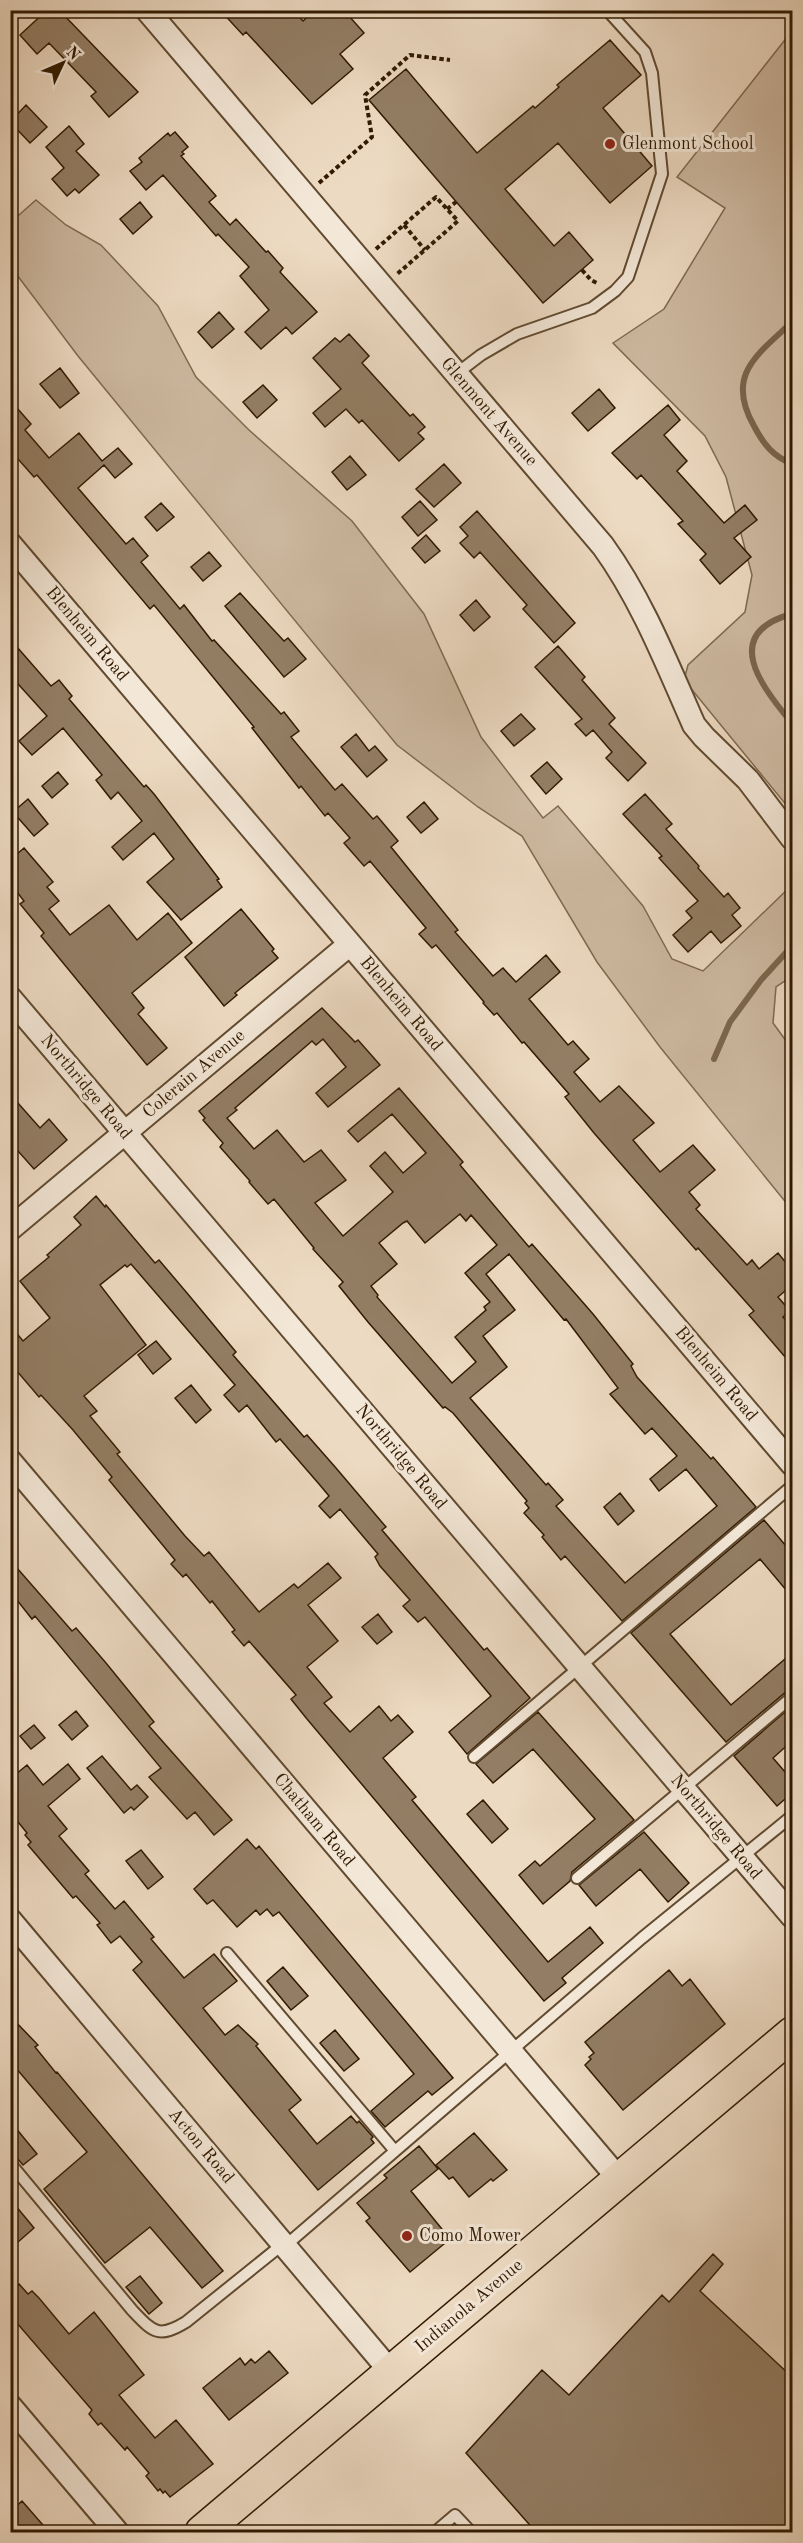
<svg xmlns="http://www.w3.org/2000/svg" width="803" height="2543" viewBox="0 0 803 2543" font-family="'Old Standard TT',serif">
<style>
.green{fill:#cdb9a1;stroke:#7f6a50;stroke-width:1.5}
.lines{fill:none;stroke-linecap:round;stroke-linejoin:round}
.stream{stroke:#7b664d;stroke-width:6}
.building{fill:#937e65;stroke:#311a00;stroke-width:1.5;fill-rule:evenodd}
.service-casing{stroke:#604a30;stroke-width:14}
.minor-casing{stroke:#604a30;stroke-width:26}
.primary-casing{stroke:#311a00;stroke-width:36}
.path{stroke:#311a00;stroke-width:4;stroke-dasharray:4.5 3;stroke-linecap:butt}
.service{stroke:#f3e7d7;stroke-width:10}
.minor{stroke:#f3e7d7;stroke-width:22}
.primary{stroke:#eddac2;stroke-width:33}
.poi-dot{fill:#8f2418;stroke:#f3e7d7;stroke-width:2}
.labels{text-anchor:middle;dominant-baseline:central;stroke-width:6;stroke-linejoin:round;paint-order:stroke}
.poi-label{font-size:18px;fill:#311a00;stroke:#f3e7d7;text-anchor:start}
.street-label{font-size:18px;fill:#311a00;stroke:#f3e7d7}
</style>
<rect width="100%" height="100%" fill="#eddac2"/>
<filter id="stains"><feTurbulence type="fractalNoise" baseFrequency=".00333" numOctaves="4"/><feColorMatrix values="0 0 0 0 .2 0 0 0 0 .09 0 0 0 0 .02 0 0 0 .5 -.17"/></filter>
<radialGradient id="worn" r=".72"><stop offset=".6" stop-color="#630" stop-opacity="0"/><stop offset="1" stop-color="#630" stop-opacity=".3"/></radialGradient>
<path class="green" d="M792,31V812L684,680L688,665L745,612L752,575L726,477L705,436L613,343L664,309L725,208L677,177Z
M36,200L66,225L101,245L158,306L196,377L249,430L352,521L424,614L481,737L543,818L558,806L643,906L672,959L703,971L792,885V976L776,987L773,1023L792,1049V1210L660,1047L597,962L522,836L478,807L397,745L78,356L11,267V222Z"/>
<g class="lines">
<path class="stream" d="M792,322C757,355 725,375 754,426C764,445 773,456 792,464
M792,614C720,633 761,687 792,723
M714,1059L730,1022L761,980L792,946"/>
</g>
<path class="building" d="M47,10H59L138,92L109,117L91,96L96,92L49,43L37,54L20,35Z
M220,10H293L303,21L315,10H340L347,18L349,16L364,33L340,54L353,69L312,104L246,32L243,35Z
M610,40L641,75L603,108L652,166L610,203L558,143L505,189L554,246L569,232L593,260L543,303L369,100L406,69L477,153L533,106L535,108L559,87L557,85Z
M26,105L47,127L30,143L10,122Z
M69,126L84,144L76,151L99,175L79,193L75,189L67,196L52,179L64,168L46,147Z
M175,132L188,147L182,152L184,154L181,156L216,196L209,202L230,225L236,219L266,252L268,251L283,268L280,272L317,312L292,334L286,327L261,349L245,332L269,310L240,276L249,267L218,234L216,236L163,175L146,190L130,171L142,162L139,158L168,133L170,136Z
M140,202L152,217L133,234L120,219Z
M219,312L234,329L212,348L198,332Z
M349,334L369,356L362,363L410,416L413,414L425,427L418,433L424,439L399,461L362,420L359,423L346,409L325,427L313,413L341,389L313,358L335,338L340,342Z
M60,368L79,393L60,408L40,384Z
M263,385L277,400L257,418L243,402Z
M599,389L615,408L588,431L572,413Z
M10,400L31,424L25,430L49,458L79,433L102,461L118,448L132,464L115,478L104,465L78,488L126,544L133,538L148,556L141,562L180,609L184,605L212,641L214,640L281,714L284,712L299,731L291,737L335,790L342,784L373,819L377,816L398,841L391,847L458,930L455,932L493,976L503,968L516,982L546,955L560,972L529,999L568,1045L573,1041L589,1059L574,1072L600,1102L619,1086L654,1123L633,1140L660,1172L693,1145L715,1170L689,1192L700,1205L696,1209L747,1265L752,1260L759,1269L778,1253L792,1270V1285L778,1297L790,1311L783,1317L792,1327V1365L749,1315L754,1311L698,1248L696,1250L594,1133L565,1097L569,1094L524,1042L522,1043L497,1013L494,1015L483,1003L484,1002L436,945L432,948L419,934L426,928L370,861L364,866L344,843L350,838L328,813L325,816L301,786L299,788L252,728L254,727L154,605L150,609L37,475L34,477L10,450Z
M668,405L680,420L664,435L687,461L677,471L724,523L745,505L757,520L734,538L751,557L720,584L700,560L706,554L678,524L683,521L641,475L637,479L612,453Z
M350,456L366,475L347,490L332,472Z
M444,464L461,483L434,507L416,489Z
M420,501L437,520L418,536L402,517Z
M161,503L174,517L157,531L145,517Z
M477,511L575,623L554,643L523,609L527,605L480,552L474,558L460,543L468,536L460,527Z
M426,535L440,551L425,563L412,548Z
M209,552L221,566L203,581L191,567Z
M240,593L270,626L284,641L288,638L306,659L284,677L225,606Z
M476,600L490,617L474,631L460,615Z
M10,639L51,686L59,680L72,696L69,699L144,787L146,785L154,794L219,879L217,880L222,887L181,920L147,882L174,859L154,833L123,860L112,847L142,821L118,792L111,799L96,780L102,775L63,728L32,755L19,741L47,716L10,675Z
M558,646L585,677L582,680L615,718L609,724L646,763L628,781L606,758L612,752L593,730L586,736L575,724L582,719L535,667Z
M521,714L535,729L514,746L501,731Z
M356,734L369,751L375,746L387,760L367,777L341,747Z
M547,762L562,779L546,794L531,776Z
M58,772L68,784L52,798L42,786Z
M645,794L672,824L666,829L699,866L698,868L724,897L728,893L740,908L732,915L741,926L721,943L711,931L688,952L673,935L692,918L686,911L698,901L659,858L662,856L623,814Z
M28,799L48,824L34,836L13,812Z
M424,802L438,819L421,833L407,817Z
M24,848L53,882L47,887L59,901L49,909L70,935L109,905L137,940L168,913L192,943L132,993L144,1008L138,1014L167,1048L147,1065L41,936L44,933L20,904L24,901L10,883V860Z
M241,909L274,949L272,951L278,958L235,993L237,995L224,1006L185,957Z
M322,1008L355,1042L358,1040L380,1065L328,1107L316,1093L346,1067L323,1039L316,1045L312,1041L235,1108L237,1110L227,1118L254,1149L277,1130L304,1162L321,1150L346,1180L315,1203L343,1236L393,1192L370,1166L385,1152L403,1173L426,1153L392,1114L358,1142L348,1131L399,1088L463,1162L460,1165L529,1247L532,1244L593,1314L633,1364L631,1366L637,1377L711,1459L713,1457L756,1507L622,1621L565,1556L561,1560L542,1537L544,1535L524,1513L529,1508L525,1503L527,1501L453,1413L445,1407L443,1408L368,1322L339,1286L343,1282L313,1249L314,1248L274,1199L268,1204L249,1182L250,1181L220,1147L223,1143L203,1120L205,1118L199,1111ZM460,1214L466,1221L471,1215L497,1245L465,1273L490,1302L484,1307L486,1310L455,1337L476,1362L452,1383L377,1297L378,1295L371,1286L397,1264L379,1243L403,1223L407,1221L425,1243ZM509,1254L564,1320L566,1319L618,1388L610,1394L645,1434L652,1428L677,1456L650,1479L659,1491L686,1469L717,1506L625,1583L556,1506L563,1500L548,1483L546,1485L470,1398L507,1367L483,1336L515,1310L486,1274Z
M10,1094L40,1128L49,1119L67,1140L34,1169L10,1142Z
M96,1196L105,1207L106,1205L155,1263L159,1260L187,1293L236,1352L233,1355L304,1437L307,1435L336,1468L386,1527L382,1530L484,1650L487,1648L530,1698L467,1754L449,1732L491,1696L425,1617L418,1622L403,1606L410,1600L380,1566L375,1557L378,1554L340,1509L330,1518L319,1506L329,1496L319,1484L280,1439L276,1442L247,1405L239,1412L224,1395L235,1385L131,1264L127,1267L125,1265L100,1285L146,1345L84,1396L97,1411L90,1416L120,1452L117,1454L185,1536L204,1556L209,1552L259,1612L294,1584L298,1588L328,1563L341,1578L308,1605L338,1641L307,1667L332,1697L324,1703L350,1732L379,1706L391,1721L398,1715L413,1732L383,1758L416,1797L412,1800L548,1962L590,1927L603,1943L562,1978L566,1983L544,2001L307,1719L291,1699L296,1695L249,1641L244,1646L232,1632L235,1630L212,1601L210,1603L186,1574L183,1577L171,1564L175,1560L109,1480L112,1477L73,1430L41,1395L39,1397L10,1363V1325L23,1341L50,1318L20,1281L49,1257L47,1255L81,1225L74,1217Z
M156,1341L171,1359L153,1374L138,1355Z
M191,1385L211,1410L196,1423L175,1398Z
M620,1493L634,1511L618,1525L604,1507Z
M764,1520L792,1553V1597L760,1559L670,1634L731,1705L792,1653V1690L787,1691L726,1742L631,1633Z
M10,1560L72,1631L76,1628L106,1663L154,1722L149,1726L232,1820L214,1835L195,1812L187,1819L149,1777L161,1768L35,1616L32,1619L17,1600L10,1606Z
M378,1614L392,1632L377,1644L362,1627Z
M792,1706V1741L773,1758L792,1780V1793L777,1806L734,1756Z
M76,1711L88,1726L72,1740L59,1725Z
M538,1712L634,1820L572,1872L570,1881L543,1904L519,1875L535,1861L540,1866L595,1819L533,1749L493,1783L476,1764Z
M34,1725L45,1738L31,1749L20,1736Z
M102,1756L131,1790L137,1785L148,1797L134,1810L131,1807L124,1813L87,1768Z
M68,1764L80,1779L48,1806L67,1829L59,1836L89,1871L85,1874L115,1909L124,1901L154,1937L151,1939L184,1978L214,1954L237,1981L203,2008L225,2035L238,2025L258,2044L256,2046L301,2100L289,2110L317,2144L351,2116L357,2123L359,2121L373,2137L371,2139L374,2143L318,2190L133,1970L142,1962L120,1936L111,1943L97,1925L100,1923L76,1896L73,1898L28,1845L31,1842L25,1835L27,1833L10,1812V1779L27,1765L43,1785Z
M483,1800L508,1829L492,1843L467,1814Z
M644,1832L689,1883L668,1902L640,1869L596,1906L579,1885Z
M247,1839L256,1849L259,1846L453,2078L432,2095L428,2091L385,2127L371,2111L414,2074L279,1912L273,1916L267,1909L260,1915L256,1910L237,1927L213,1900L207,1904L194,1889Z
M141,1850L163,1877L148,1889L126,1861Z
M283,1967L308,1996L291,2010L267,1981Z
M669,1970L682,1986L690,1979L725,2024L623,2110L585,2065L591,2059L589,2057L594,2053L585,2042Z
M10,2016L38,2045L35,2047L56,2073L57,2072L223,2271L202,2288L150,2227L105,2263L44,2189L87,2152L10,2061Z
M335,2030L359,2059L344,2071L320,2043Z
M10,2121L37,2154L23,2165L10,2150Z
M474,2133L507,2170L493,2181L491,2179L469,2197L453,2177L449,2179L436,2165Z
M419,2146L438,2169L411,2191L450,2239L410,2272L366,2221L370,2218L357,2203L387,2178L384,2175Z
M10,2199L34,2228L18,2242L10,2233Z
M713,2254L723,2264L700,2291L792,2377V2532H536L466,2453L542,2370L569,2395L662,2295L669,2302Z
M140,2276L162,2303L149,2314L126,2287Z
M19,2284L28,2294L32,2291L39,2298L69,2334L94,2312L144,2375L119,2395L155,2438L176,2420L213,2464L170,2497L165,2491L163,2493L160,2489L158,2491L146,2476L149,2473L127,2447L125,2450L101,2423L98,2425L89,2414L92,2410L10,2315V2292Z
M269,2351L288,2373L229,2420L203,2388L240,2358L245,2365L251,2359L255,2363Z
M22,2501L49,2532H10V2512Z"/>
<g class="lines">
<defs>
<path id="service" d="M456,374L481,355L517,334L592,308L615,291L628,277L662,174L652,73L645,52L607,10
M474,1757L792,1486
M577,1878L792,1697
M227,1953L395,2151
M10,2163L132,2310C153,2332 158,2339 186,2322L283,2244
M285,2246L642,1938L792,1816
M435,2532L455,2515L471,2532"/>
<path id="minor" d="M147,10L603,546C642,600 667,664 694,725L704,737L748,780L792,838
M10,544L792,1464
M10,998L792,1916
M10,1229L350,944
M10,1461L619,2179
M10,1920L391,2372
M10,2406L117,2532"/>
<path id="primary" d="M202,2532L792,2034"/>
</defs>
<use href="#service" class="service-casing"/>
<use href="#minor" class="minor-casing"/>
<use href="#primary" class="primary-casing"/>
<path class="path" d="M319,183L372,137L365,95L410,55L450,60
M447,209L456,202
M404,225L425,250
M376,249L436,197L458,221L396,275
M582,270L591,280L599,284"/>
<use href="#service" class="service"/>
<use href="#minor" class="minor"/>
<use href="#primary" class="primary"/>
</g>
<g class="poi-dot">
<circle cx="610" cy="144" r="6"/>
<circle cx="407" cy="2236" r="6"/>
</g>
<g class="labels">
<g class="poi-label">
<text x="622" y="144">Glenmont School</text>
<text x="419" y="2236">Como Mower</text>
</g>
<g class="street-label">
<text transform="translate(489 412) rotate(49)">Glenmont Avenue</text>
<text transform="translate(87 634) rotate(50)">Blenheim Road</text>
<text transform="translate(401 1004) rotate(50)">Blenheim Road</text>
<text transform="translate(194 1074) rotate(-40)">Colerain Avenue</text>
<text transform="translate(86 1087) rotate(50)">Northridge Road</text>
<text transform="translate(716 1374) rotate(50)">Blenheim Road</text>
<text transform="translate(401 1457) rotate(50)">Northridge Road</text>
<text transform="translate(314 1820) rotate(50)">Chatham Road</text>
<text transform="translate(716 1827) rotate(50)">Northridge Road</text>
<text transform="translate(201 2146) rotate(50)">Acton Road</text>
<text transform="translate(469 2306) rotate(-40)">Indianola Avenue</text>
</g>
</g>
<rect width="803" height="2543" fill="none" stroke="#eddac2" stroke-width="36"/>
<rect x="12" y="12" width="779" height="2519" fill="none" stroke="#311a00" stroke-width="3"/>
<rect x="18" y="18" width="767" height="2507" fill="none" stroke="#311a00" stroke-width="1.5"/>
<g transform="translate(63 63) rotate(46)" stroke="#f3e7d7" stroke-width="4.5" paint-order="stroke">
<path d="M0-4.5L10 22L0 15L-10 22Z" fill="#311a00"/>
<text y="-9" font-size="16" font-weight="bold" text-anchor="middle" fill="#311a00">N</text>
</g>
<rect width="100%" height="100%" filter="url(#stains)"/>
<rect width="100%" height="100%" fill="url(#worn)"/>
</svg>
